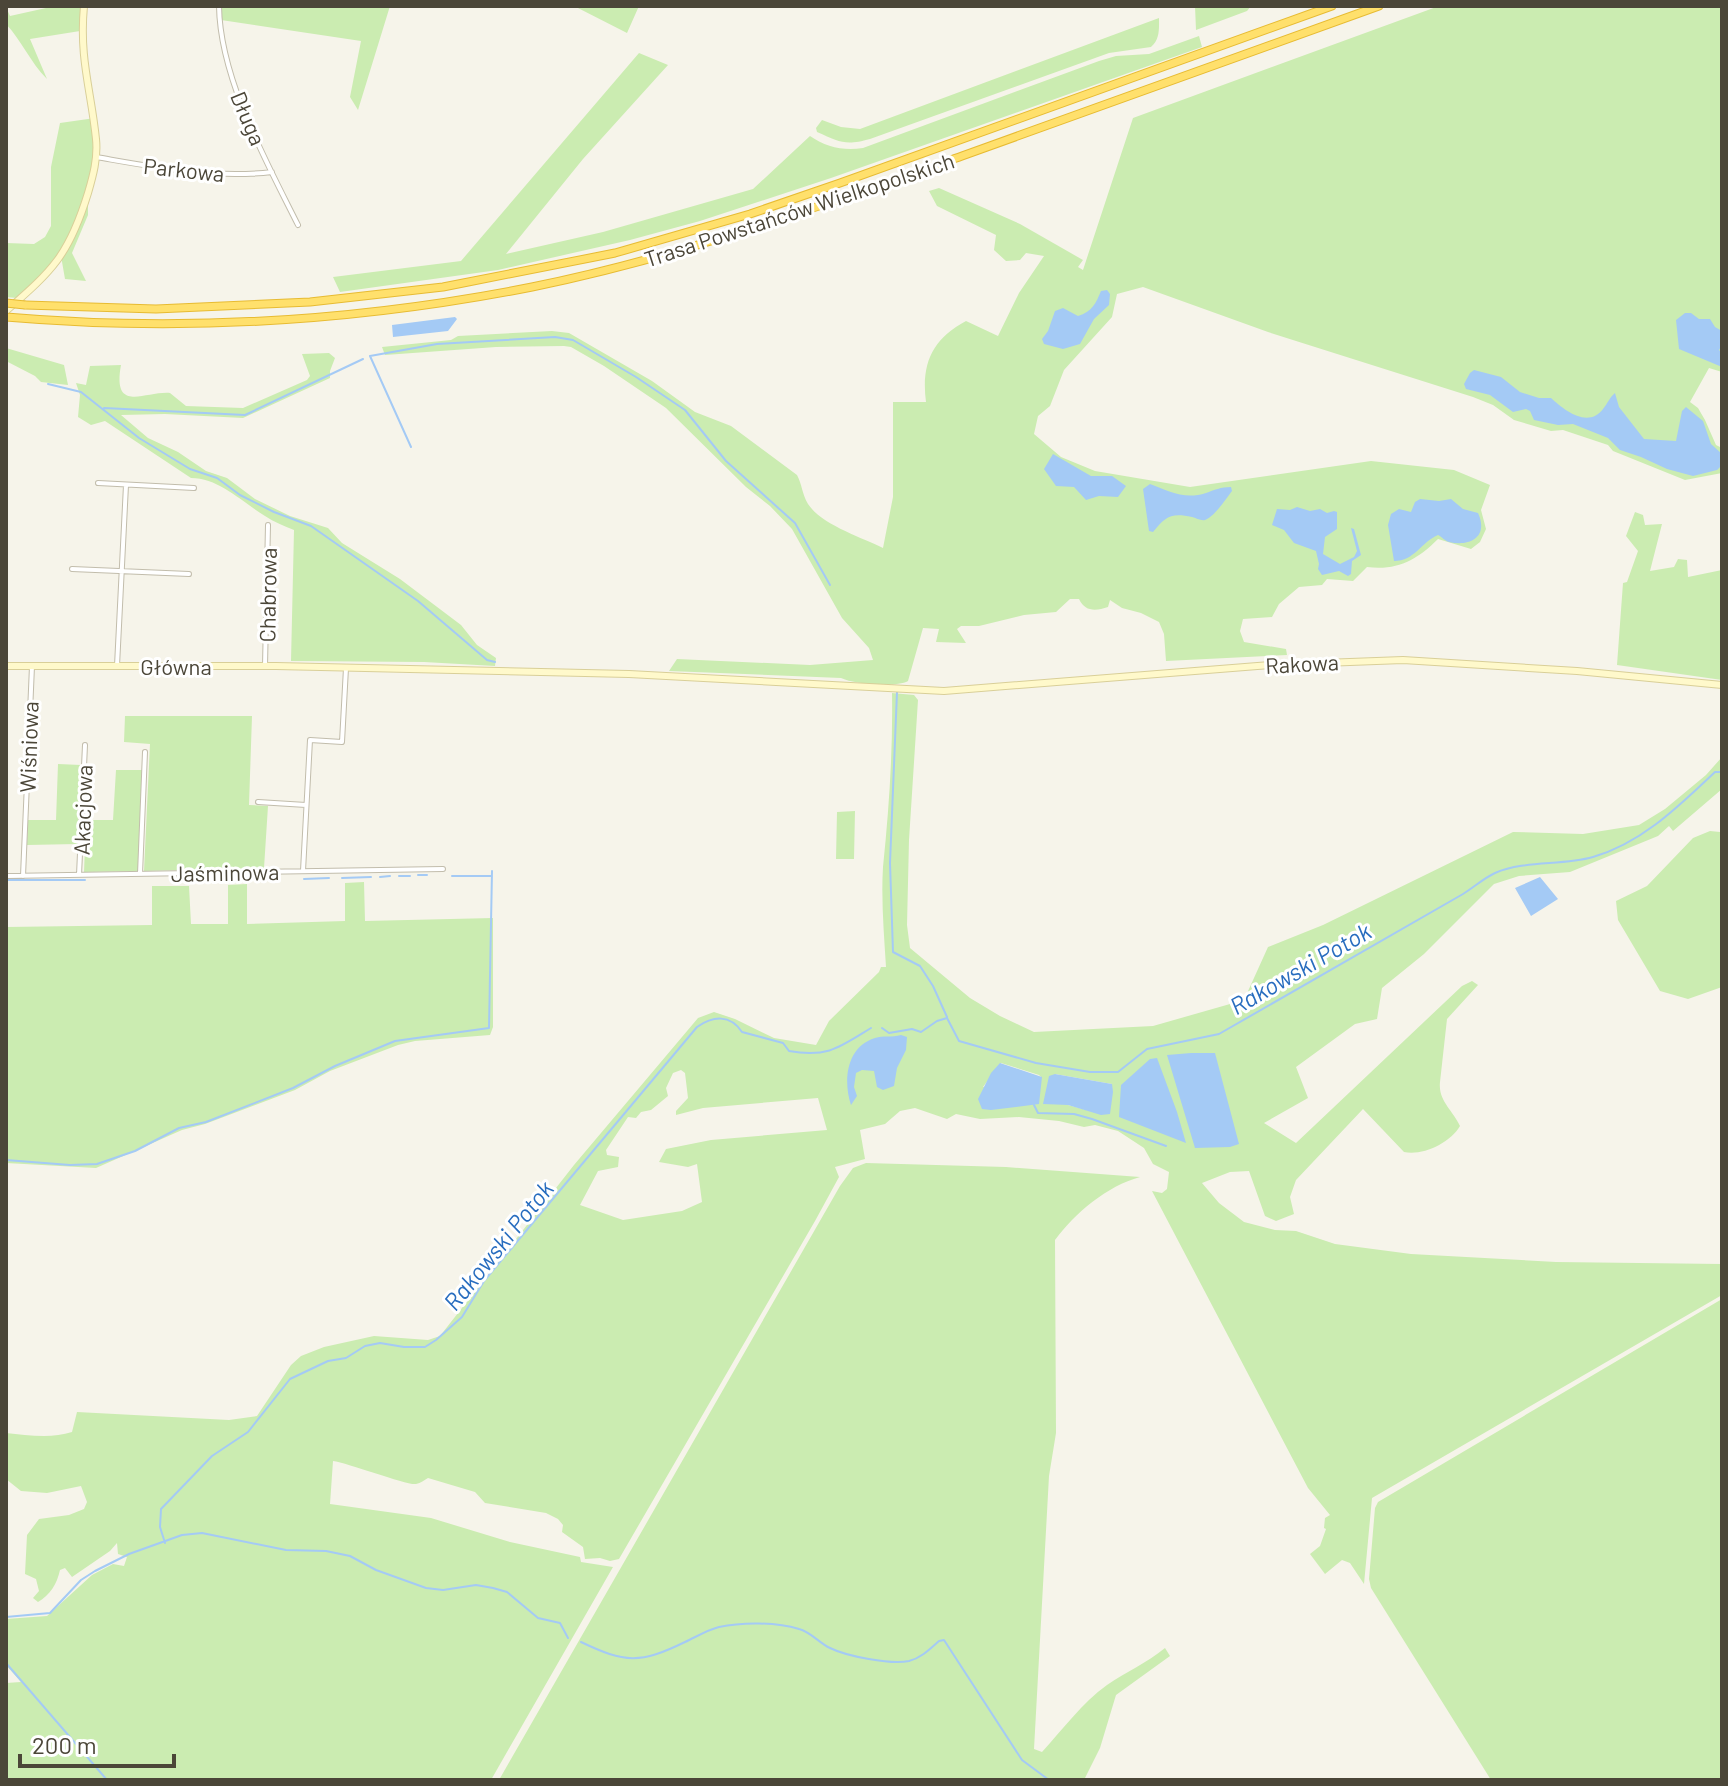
<svg xmlns="http://www.w3.org/2000/svg" width="1728" height="1786" viewBox="0 0 1728 1786" font-family="Barlow,sans-serif">
<style>
.green{fill:#cbecb1;fill-rule:evenodd}
.water{fill:#a4caf5}
.lines{fill:none;stroke-linecap:round;stroke-linejoin:round}
.stream{stroke:#a4caf5;stroke-width:2}
.street-casing{stroke:#c2bdac;stroke-width:6}
.secondary-casing{stroke:#d9cf98;stroke-width:8}
.highway-casing{stroke:#e7bb33;stroke-width:9}
.street{stroke:#fff;stroke-width:4}
.secondary{stroke:#fff9cb;stroke-width:6}
.highway{stroke:#ffe06c;stroke-width:7}
.highway-bridge-casing{stroke:#e7bb33;stroke-width:9;stroke-linecap:butt}
.highway-bridge{stroke:#ffe06c;stroke-width:7}
.labels{text-anchor:middle;dominant-baseline:central;stroke-width:6;stroke-linejoin:round;paint-order:stroke}
.street-label{font-size:22px;fill:#4b4638;stroke:#fff}
.water-label{font-size:24px;font-style:italic;fill:#286dbf;stroke:#fff}
</style>
<rect width="100%" height="100%" fill="#f6f4ea"/>
<path class="green" d="M55,6H82L80,31L30,39L47,79C30,62 22,41 6,24V7L10,16Z
M221,6H390L358,110L350,97L361,41L221,20Z
M574,6H639L627,33Z
M1195,6H1251L1247,11L1196,30Z
M1439,6H1722V372L1709,368L1690,402L1698,408L1705,420L1716,445L1722,448V473L1685,480L1613,451L1608,445L1563,430L1551,431L1514,420L1493,405L1473,397L1268,332L1143,287L1117,294L1112,317L1064,370L1050,406L1038,416L1034,434L1061,457L1095,471L1190,487L1371,461L1454,470L1490,485L1481,510L1486,529L1480,542L1471,549L1438,539C1417,560 1397,571 1367,567L1353,581L1327,579L1322,585L1299,587L1279,604L1272,617L1243,619L1240,631L1244,642L1286,649L1287,655L1166,661L1164,634L1159,622L1141,613L1122,608L1110,600L1108,607C1096,611 1085,612 1079,599H1070L1056,612L1024,615L979,626H961L957,629L966,643L936,642L939,629L923,628L908,681C896,688 853,684 841,678L669,671L677,659L810,665L873,660L869,648L842,618L792,529L770,506L746,487L666,408L604,366L571,347L564,346L496,347L385,355L382,347L451,340L458,336L552,331L569,333L652,381L695,412L731,426L797,475C802,484 802,494 808,504C822,525 861,537 883,548L893,497V402H926C921,364 932,339 966,321L998,336L1019,293L1044,256L1026,253L1020,260L1006,261L994,250L996,235L937,206L929,191L939,188L1020,224L1083,260L1078,267L1083,270L1133,118Z
M1159,18C1159,29 1160,39 1151,47L1109,53L870,139C845,146 840,142 817,132L816,128L822,120L841,127L860,129Z
M1199,36L1202,47L831,178L700,221L630,240L498,270L340,292L333,277L461,261L639,53L668,65L583,159L506,254L603,232L753,189L810,136C826,147 843,151 863,148L1099,61L1116,56L1149,54Z
M95,118L98,139L88,203V215L72,253L86,281L65,279L61,256L17,298L6,297V243L34,244L45,237L51,226V167L60,123Z
M6,348L64,365L68,385L41,382L35,376L6,361Z
M329,353L335,358L330,371V378L243,418L165,414L121,415L148,438L178,452L206,471L227,478L255,499L290,516L328,528L342,543L400,579L461,625L477,645L496,658L495,666L424,662L291,661L294,530C284,526 274,522 265,516C242,502 219,478 191,478L105,421L91,425L78,417L80,395L76,383L86,385L90,366L121,365C112,414 145,391 170,393L186,406L243,408L307,380L310,376L302,354Z
M1635,512L1643,515L1645,525L1662,524L1650,571L1674,567L1678,559L1687,560L1688,577L1722,570V680L1617,665L1623,583L1627,582L1638,551L1626,536Z
M892,693L914,695L918,700L909,840L907,925L910,948L970,998L1000,1016L1034,1032L1153,1026L1244,1000L1268,947L1323,925L1513,832L1583,834L1639,825L1665,809L1706,775L1722,757V789L1673,831L1669,826L1658,836L1570,872L1519,876L1494,884L1424,954L1382,988L1377,1019L1355,1024L1296,1067L1308,1098L1264,1123L1296,1143L1462,986L1472,981L1478,985L1447,1019L1440,1082C1438,1101 1453,1110 1460,1126C1450,1143 1423,1156 1404,1152L1363,1109L1296,1180L1290,1197L1294,1214L1276,1221L1265,1216L1249,1171L1230,1172L1202,1183L1219,1203L1244,1222L1275,1230L1296,1231L1335,1244L1411,1254L1556,1262L1722,1264V1295L1372,1498L1364,1584L1350,1563L1342,1560L1325,1574L1310,1554L1320,1546L1326,1529L1324,1528L1325,1518L1330,1515L1308,1488L1152,1191L1162,1193L1167,1189L1169,1172L1153,1164L1144,1148L1118,1131L1095,1125L1084,1127L1059,1121L1019,1117L980,1119L956,1114L947,1119L915,1108L900,1111L885,1124L860,1130L865,1159L835,1167L839,1177L815,1221L619,1559L610,1561L600,1558L585,1559L583,1547L562,1532L563,1525L558,1519L546,1513L485,1503L475,1492L428,1478C424,1480 421,1483 416,1484C409,1486 348,1463 333,1461L330,1504L431,1518L510,1542L580,1557L581,1562L613,1567L491,1780H6V1683L21,1682L6,1665V1619L47,1616L92,1575L113,1564L124,1566L127,1557L118,1554L117,1543L110,1551L72,1577L65,1568L60,1570C57,1584 50,1595 38,1602L33,1598L39,1591L36,1579L25,1574L27,1535L39,1519L69,1515L84,1509L87,1502L81,1486L47,1493L21,1491L6,1479V1433C27,1435 51,1439 72,1432L77,1412L229,1420L257,1416L291,1365L301,1356L324,1347L374,1336L428,1340L440,1336L574,1165L698,1018L714,1012L735,1019L774,1038L816,1045L829,1021L879,972L881,967H886C884,934 881,899 883,867C889,809 893,751 892,693ZM1001,1063L1039,1075L1041,1077L983,1087ZM681,1070L685,1073L688,1098L676,1111V1115L703,1108L818,1098L827,1130L711,1140L666,1149L659,1162L688,1167L697,1164L702,1202L682,1211L623,1220L580,1205L598,1171L618,1167L619,1157L607,1155L606,1150L628,1117L636,1118L641,1112L651,1110L668,1096L666,1088L673,1073ZM1055,1074L1112,1084L1101,1114L1068,1105Z
M125,716H252L249,805L268,806L264,868L144,871L150,744L124,742Z
M58,764L81,765L77,844L27,845L28,820H56Z
M116,770H142L138,871L84,872L86,820H113Z
M855,811L854,859H836L837,812Z
M1710,831L1720,832L1722,838V987L1688,999L1660,991L1618,920L1616,901L1647,886L1693,838Z
M364,882L365,921L493,918V1027L490,1035L415,1041L398,1045L330,1071L295,1090L205,1124L182,1130L96,1168L6,1163V927L152,925V886H189L191,924H228V885L247,884V924L345,921V883Z
M866,1163L1006,1167L1140,1177C1107,1186 1075,1213 1055,1240L1056,1433L1049,1476L1034,1749L1042,1752C1063,1729 1082,1703 1107,1685C1126,1672 1147,1663 1165,1648L1170,1656L1116,1695L1100,1748L1084,1780H499L840,1186L853,1168Z
M1722,1299V1780H1491L1371,1588L1369,1579L1375,1508L1378,1502Z"/>
<path class="water" d="M1107,290L1110,294L1109,305L1094,319L1080,344L1063,349L1044,344L1042,339L1048,331L1055,311L1063,308L1078,316C1092,312 1096,303 1101,291Z
M1685,313H1691L1699,319H1710L1715,327L1722,331V345L1719,350L1722,353V367L1679,349L1676,320Z
M455,317L457,319L448,331L393,337L392,325Z
M1474,370L1501,377L1520,392L1539,398H1551C1564,410 1588,429 1603,409C1608,403 1609,398 1615,393L1619,407L1644,439L1676,441L1682,411L1686,407L1703,421L1711,444L1722,454V465L1717,470L1693,476L1667,469L1641,457L1620,450L1608,438L1573,424L1558,425L1534,420L1530,411L1526,409L1513,412L1490,395L1466,389L1464,384L1470,373Z
M1053,454L1091,476H1112L1126,486L1118,497L1099,496L1086,500L1074,487L1056,486L1044,469Z
M1150,484C1169,491 1184,500 1206,493C1214,490 1221,487 1231,487L1232,491C1226,499 1214,517 1205,520C1201,521 1196,518 1192,517C1171,512 1165,517 1153,532L1149,531L1143,489Z
M1420,499L1439,501L1451,499L1463,509L1478,513C1489,537 1470,547 1449,542C1445,541 1442,537 1438,535C1421,542 1415,561 1394,561L1388,525L1391,514L1399,509L1411,512L1415,502Z
M1297,507L1310,511L1320,509L1327,513L1334,511L1337,512V529L1325,537L1323,554L1340,564L1354,557L1357,551L1351,528L1354,529L1361,555L1352,561L1351,574L1348,576L1339,571L1322,575L1318,569L1319,564L1316,551L1294,543L1284,530L1272,525L1277,509L1290,510Z
M1540,877L1558,899L1531,916L1515,888Z
M901,1035L907,1037L906,1050L897,1068L894,1086L883,1090L877,1087L874,1071L862,1070L856,1073L854,1087L857,1096L851,1105C843,1081 846,1047 875,1038C883,1035 892,1038 901,1035Z
M1191,1053H1215L1239,1144L1230,1147L1195,1148L1167,1055Z
M1157,1058L1177,1112L1186,1143L1119,1117L1121,1085L1150,1059Z
M1000,1063L1042,1077L1039,1104L991,1110L982,1109L978,1099L991,1073Z
M1055,1074L1112,1084L1113,1092L1110,1114L1101,1115L1068,1105L1043,1104L1049,1076Z"/>
<g class="lines">
<path class="stream" d="M48,384L81,392L139,438L190,469L217,478L240,495L274,512L311,526L418,601L487,660L495,662
M104,408L245,415L363,359
M411,447L370,356L437,344L555,337L573,340L636,377L685,410L726,461L795,523L830,585
M897,692L890,863L893,952L920,966L933,986L947,1017
M418,875H427
M399,876H410
M452,876H491
M380,877L390,876
M342,878L371,877
M304,879L329,878
M6,880H85
M882,1028L889,1033L912,1029L921,1032L937,1021L947,1018L959,1041L1036,1063L1090,1072H1118L1147,1049L1219,1034L1463,894C1473,888 1484,878 1495,873C1525,860 1561,866 1593,857C1642,843 1679,806 1715,772H1722
M1034,1105L1038,1113L1074,1114L1092,1119L1166,1146
M6,1160L70,1165L97,1164L135,1151L179,1128L206,1122L293,1088L335,1066L395,1041L489,1028L492,871
M165,1543L160,1527L161,1509L212,1456L248,1432L290,1379L328,1361L346,1358L365,1346L380,1343L404,1347H425L436,1340L462,1317L484,1281L697,1027C713,1016 730,1014 742,1032L783,1043L789,1051C828,1058 840,1047 871,1028
M6,1617L50,1613L81,1580L95,1571L129,1554L182,1535L202,1533L286,1550L326,1551L350,1556L376,1570L426,1588L443,1590L476,1585L493,1588L507,1592L538,1618L560,1623L568,1638
M581,1642C625,1663 640,1664 685,1642C696,1637 707,1630 719,1627C742,1622 776,1622 799,1629C811,1632 819,1643 830,1648C846,1656 891,1665 909,1661C921,1658 930,1649 939,1641L944,1640L1022,1760L1049,1780
M6,1663L107,1780"/>
<defs>
<path id="street" d="M219,6C220,78 266,161 298,225
M96,157C154,167 213,179 272,172
M98,483L194,488
M72,569L189,574
M117,666L126,485
M265,666L268,525
M258,802L306,805
M303,871L310,740L342,742L346,668
M140,874L145,752
M79,875L85,745
M6,876L443,869
M23,876L32,666"/>
<path id="secondary" d="M6,311C53,270 69,255 88,193C93,176 98,158 96,139C91,90 79,58 84,6
M6,666H276L629,674L944,691L1270,665L1403,660L1577,671L1722,685"/>
<path id="highway" d="M25,305L156,309L310,302L443,287L615,253L750,214L840,183L1332,6
M6,317C181,332 360,321 532,287C680,257 821,206 962,156C1101,106 1240,56 1379,6"/>
</defs>
<use href="#street" class="street-casing"/>
<use href="#secondary" class="secondary-casing"/>
<use href="#highway" class="highway-casing"/>
<use href="#street" class="street"/>
<use href="#secondary" class="secondary"/>
<use href="#highway" class="highway"/>
<defs>
<path id="highway-bridge" d="M6,303L25,305"/>
</defs>
<use href="#highway-bridge" class="highway-bridge-casing"/>
<use href="#highway-bridge" class="highway-bridge"/>
</g>
<g class="labels">
<g class="street-label">
<text transform="translate(249 118) rotate(67)">Długa</text>
<text transform="translate(184 169) rotate(6)">Parkowa</text>
<text transform="translate(799 209) rotate(-18)">Trasa Powstańców Wielkopolskich</text>
<text transform="translate(267 595) rotate(-89)">Chabrowa</text>
<text transform="translate(1302 663) rotate(-3)">Rakowa</text>
<text x="176" y="666">Główna</text>
<text transform="translate(28 747) rotate(-88)">Wiśniowa</text>
<text transform="translate(82 810) rotate(-88)">Akacjowa</text>
<text transform="translate(225 872) rotate(-1)">Jaśminowa</text>
</g>
<g class="water-label">
<text transform="translate(1300 968) rotate(-30)">Rakowski Potok</text>
<text transform="translate(498 1245) rotate(-51)">Rakowski Potok</text>
</g>
</g>
<rect width="1728" height="1786" fill="none" stroke="#4b4638" stroke-width="16"/>
<path d="M20 1754v12h154v-12" fill="none" stroke="#4b4638" stroke-width="4"/>
<text x="32" y="1754" font-size="24" fill="#4b4638" stroke="#ffffff" stroke-width="6" paint-order="stroke">200 m</text>
</svg>
